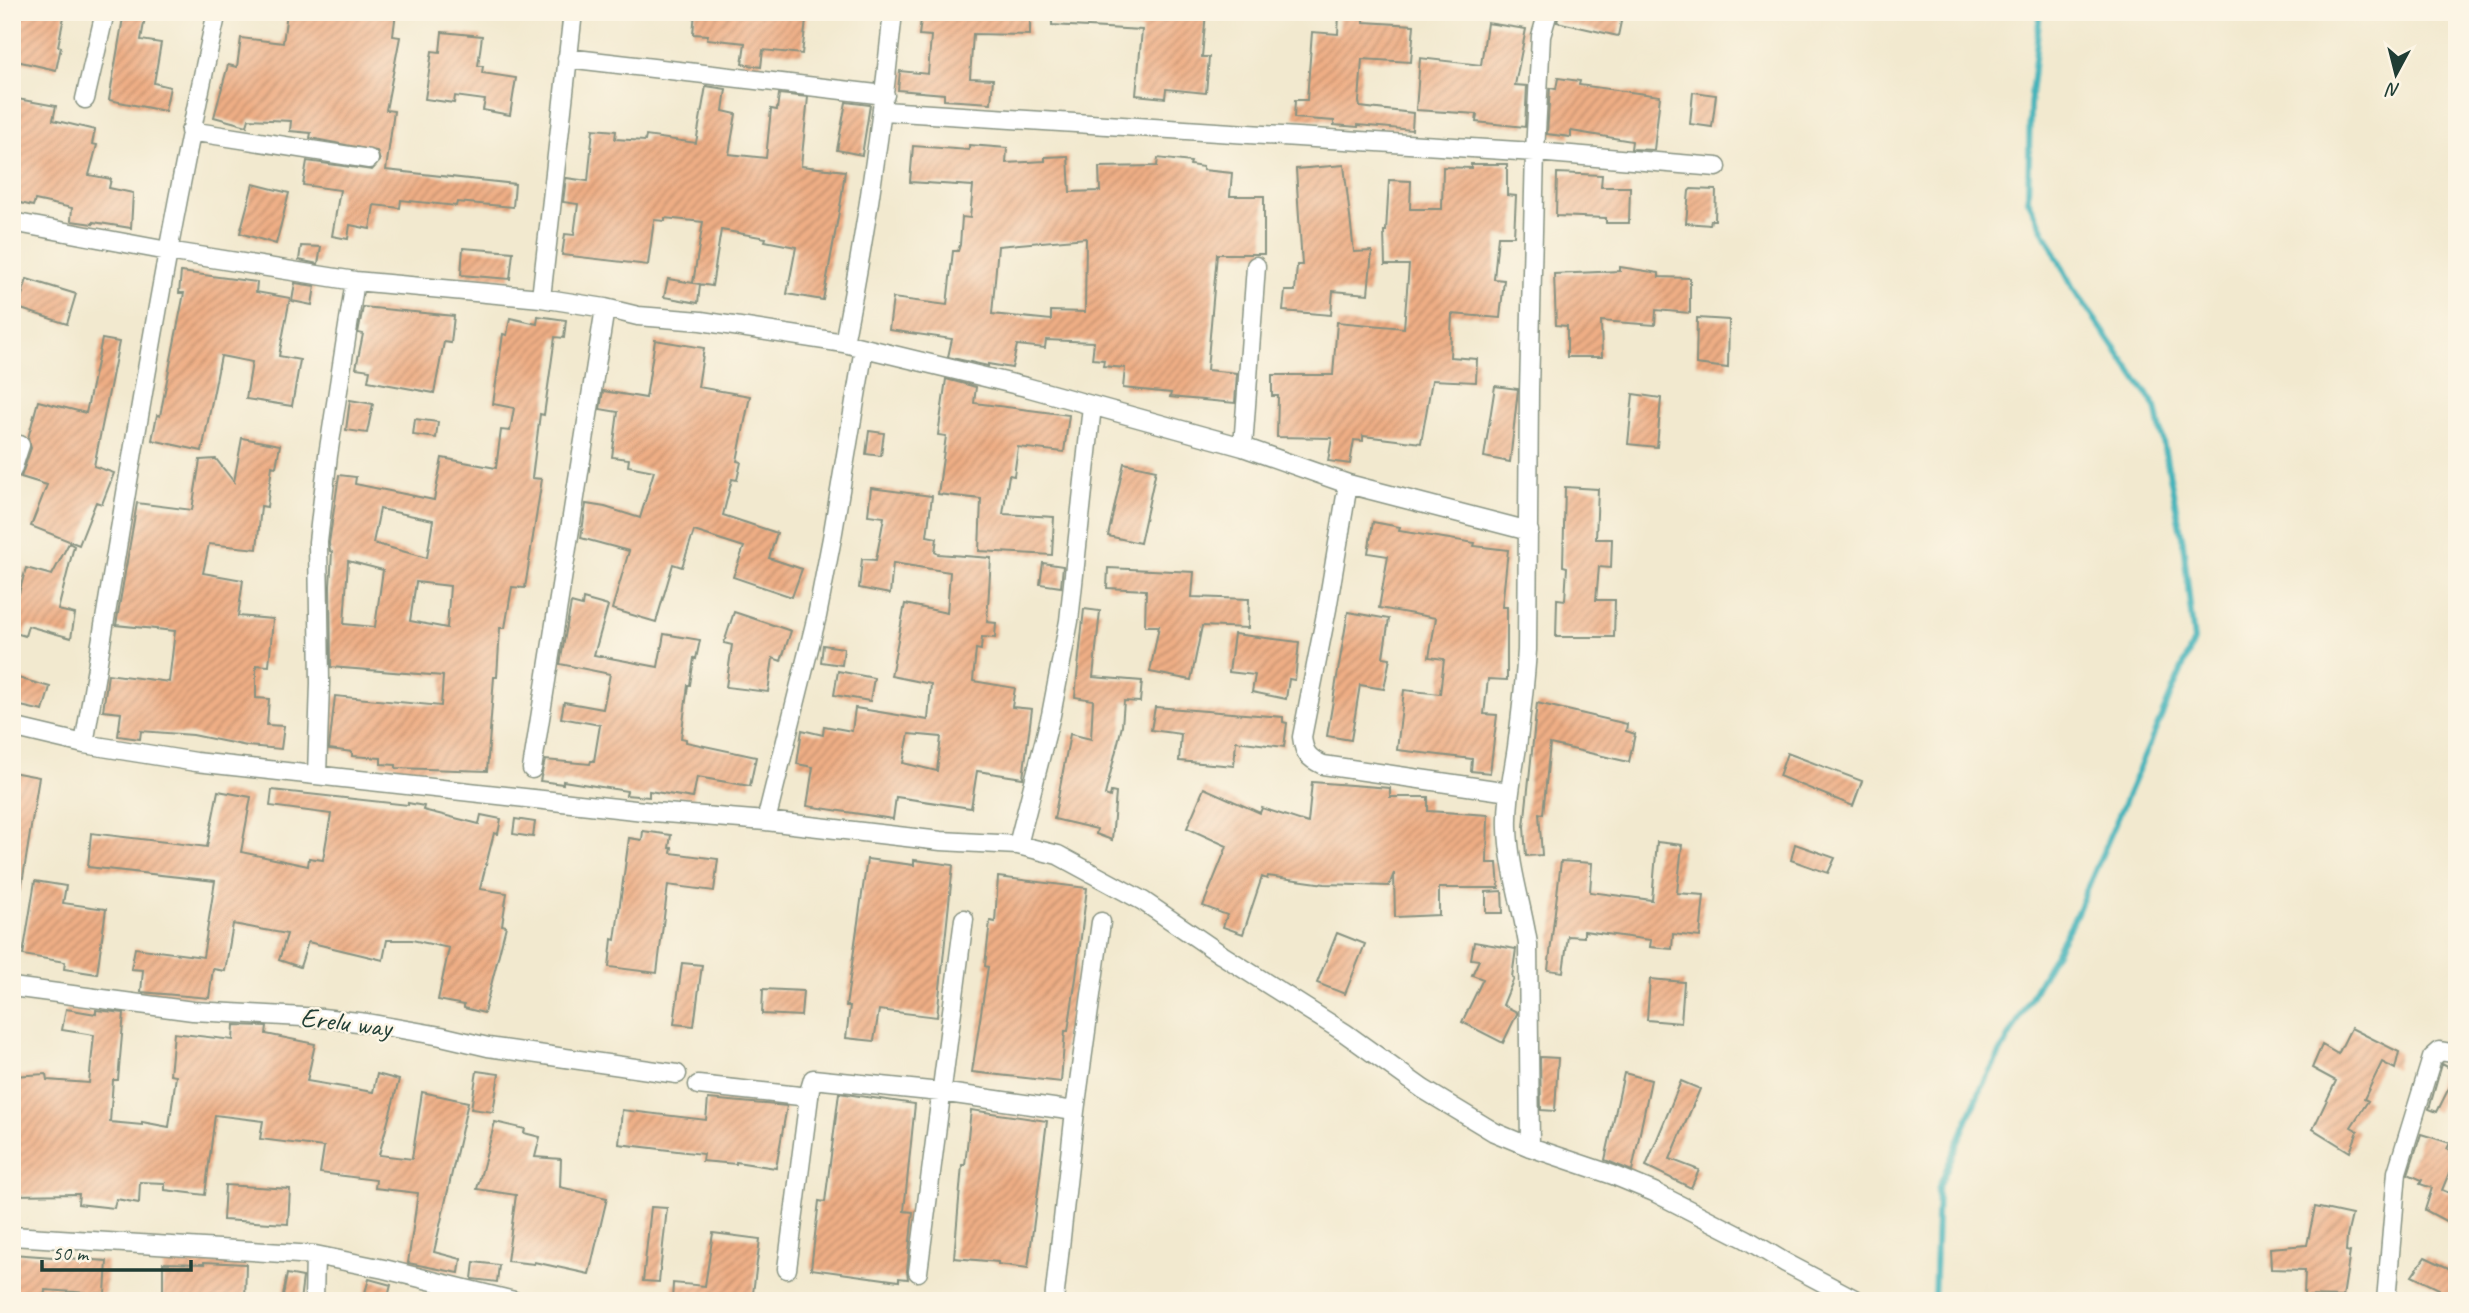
<svg xmlns="http://www.w3.org/2000/svg" width="2469" height="1313" viewBox="0 0 2469 1313" font-family="Caveat,sans-serif">
<style>
.lines{fill:none;stroke-linecap:round;stroke-linejoin:round}
.stream{stroke:#43b3ba;stroke-width:6}
.building{fill:url(#building-hatch);fill-rule:evenodd}
.street-casing{stroke:#889382;stroke-width:21}
.street{stroke:#fff;stroke-width:18}
.labels{text-anchor:middle;dominant-baseline:central;stroke-width:5;stroke-linejoin:round;paint-order:stroke}
.street-label{font-size:28px;fill:#1f3d34;stroke:#fcf5e5}
</style>
<defs>
<pattern id="building-hatch" width="6" height="6" patternUnits="userSpaceOnUse" patternTransform="scale(1.75)"><rect width="6" height="6" fill="#efae85"/><path d="M-1 1l2-2M0 6l6-6M5 7l2-2" fill="none" stroke="#c18f6e"/></pattern>
</defs>
<rect width="100%" height="100%" fill="#fcf5e5"/>
<filter id="ink" filterUnits="userSpaceOnUse"><feTurbulence type="fractalNoise" baseFrequency=".0143" numOctaves="2"/><feDisplacementMap in="SourceGraphic" scale="14" xChannelSelector="R" yChannelSelector="G"/><feConvolveMatrix kernelMatrix="1 2 1 2 8 2 1 2 1" color-interpolation-filters="sRGB"/></filter>
<filter id="wash" filterUnits="userSpaceOnUse"><feTurbulence type="fractalNoise" baseFrequency=".00686" numOctaves="4" result="noise"/><feDisplacementMap in="SourceGraphic" scale="28" xChannelSelector="R" yChannelSelector="G"/><feGaussianBlur stdDeviation="1.57" result="paint"/><feColorMatrix in="noise" values="0 0 0 0 0 0 0 0 0 0 0 0 0 0 0 0 0 1.4 0 .05"/><feComposite in="paint" operator="in"/></filter>
<g filter="url(#wash)">
<rect width="100%" height="100%" fill="#f2e9cf"/>
<g class="lines">
<path class="stream" d="M1934,1301L1938,1189L1981,1088L2075,917L2194,641L2183,542L2156,407L2073,288L2028,200L2030,105L2040,12"/>
</g>
<g id="blocks">
<path class="building" d="M12,12H65L58,46L61,47L56,70L12,60Z
M124,12H146L141,40L161,43L154,83L170,87L165,111L109,100Z
M287,12H396L393,36L400,37L386,110L394,111L386,170L515,184L513,207L457,202L456,206L401,200L400,208L374,205L370,229L350,225L348,239L332,236L340,190L303,185L307,161L372,170L380,161L377,151L310,138L311,133L290,131L291,121L249,119L247,126L214,117L228,65L237,67L241,38L283,43Z
M695,12H807L802,54L763,50L761,67L742,64L745,43L707,39L708,35L693,34Z
M922,12L982,17V12H1030V35L973,34L970,78L993,79L991,103L944,100V94L898,90L900,71L928,74L931,36L919,35Z
M1052,12H1206L1202,57H1209L1206,93L1166,89L1165,98L1136,95L1142,30L1052,25Z
M1559,12H1623L1618,36L1557,22Z
M1339,14L1364,15V22L1414,25L1411,62L1362,59L1359,102L1360,107L1413,113L1412,130L1358,125V127L1334,125V121L1294,118L1295,100H1307L1312,32L1338,34Z
M1487,23L1526,29L1515,85L1527,86L1525,127L1476,122L1477,114L1416,110L1420,58L1481,65Z
M442,32L482,36L478,66H483L482,73L516,78L510,115L483,110L485,100L455,96L454,103L425,99L432,51L440,52Z
M1558,78L1580,81L1579,85L1660,96L1654,150L1631,149L1632,141L1571,131V137L1547,134L1550,88L1556,89Z
M706,86L726,89L723,111L736,114L729,154L766,158L771,109L777,110L779,94L808,97L801,166L845,171L841,201L823,300L787,294L796,247L765,241L766,238L721,230L712,286L693,283L703,222L665,218V221L654,220L648,265L562,255L565,234L574,235L578,204L563,202L566,178L588,181L593,129L616,131L615,139L645,141L646,136L696,143Z
M1693,92L1716,95L1712,127L1690,124Z
M12,98L56,106L53,120L95,130L92,144L97,145L89,175L111,179L109,188L133,193L131,228L93,222V224L71,221L72,208L35,200L33,206L12,201Z
M846,102L870,105L862,155L837,150Z
M969,145L1007,148L1006,163L1045,161V157L1068,156L1070,192L1100,191L1099,167L1157,166L1158,158L1191,162L1190,165L1203,167V170L1232,173L1230,196H1264V254H1217L1207,370L1237,373L1235,403L1170,397L1171,393L1123,388L1125,368L1103,366L1104,360L1092,359L1094,342L1046,340L1045,348L1017,345L1012,368L988,364V366L948,357L952,339L889,330L893,298L947,305L953,251H958L960,245L962,217L970,218L973,186L910,182L913,146L969,150ZM1086,238L1085,312L1051,311V320L992,314L998,246Z
M1471,164H1507V195L1516,196L1514,236H1498L1494,279L1504,280L1500,318L1452,314L1450,357L1477,359L1476,382L1432,380L1421,443L1363,436V441L1354,440L1350,464L1328,461L1332,438L1277,437L1278,396H1272V375H1333L1337,322L1404,328L1409,265H1385L1384,231H1386L1389,180L1411,181L1410,209H1442L1443,167L1471,168Z
M1344,165L1354,252L1372,251L1368,294L1333,291L1331,315L1283,311L1285,291H1295L1297,265H1302L1296,169Z
M1557,173L1602,175L1601,187H1630L1629,223H1606V218L1556,216Z
M253,184L289,193L276,244L240,233Z
M1691,189L1716,190L1715,220H1711L1710,225L1686,223L1689,191Z
M301,246L321,247L318,264L299,260Z
M463,248L513,252L510,279L461,275Z
M1620,267L1659,273V277L1690,278V313L1656,310L1655,325L1601,321L1602,357H1567V326L1556,325L1554,274L1620,271Z
M181,272L257,282L256,292L290,298L279,356L300,360L292,406L246,399L252,362L221,356L202,451L152,440L157,415L160,416L184,293H179Z
M27,279L76,294L67,324L18,308Z
M668,279L700,284L698,303L664,297Z
M295,283L315,286L312,305L292,301Z
M363,307L454,316L451,343L444,342L434,393L368,381L370,370L356,368L363,334L358,333Z
M538,316L566,320L564,338L555,337L544,415L540,414L532,478L542,479L525,588L512,587L505,628H500L497,677H494L487,771L396,768V765L381,764V758L352,756V752L329,749L335,696L441,706L443,676L331,667L330,586L332,552L330,551L329,543L339,475L356,477L355,484L434,500L442,458L496,468L501,430L510,431L514,408L493,404L503,334L507,335L510,318L537,324ZM380,509L433,520L427,558L373,543ZM348,561L383,570L375,627L344,624ZM416,582L450,586L447,628L410,621Z
M1697,318L1729,320L1728,368L1696,364Z
M102,339L119,342L94,466L114,473L102,504L96,502L79,545L31,526L47,485L21,477L31,448L28,438L38,401L86,413Z
M655,340L704,348L698,387L750,396L737,461L741,462L737,480L732,479L723,515L777,533L769,558L802,569L792,597L733,577L744,547L694,531L682,567L673,564L656,622L612,609L629,551L581,538L586,504L605,507L640,518L654,471L628,466L629,459L612,457L618,412L600,409L603,391L646,398Z
M946,379L976,387L974,403L1069,415L1064,452L1018,447L1014,476L1009,475L1003,514L1054,517L1052,555L979,551L981,499L938,494L946,436L938,435Z
M1495,386L1518,389L1510,462L1484,457Z
M1633,394L1661,398L1657,447L1628,444Z
M350,400L373,404L367,433L346,430Z
M415,419L438,422L436,438L413,435Z
M869,431L884,433L881,456L866,454Z
M242,438L280,445L276,467L272,466L267,507L261,506L257,549L209,544L203,573L243,580L238,616L273,619L269,666L256,665V698L269,699L267,725L284,726L281,749L247,746L193,735L141,731L140,739L118,736L121,713L103,711L108,674L169,682L175,631L116,625L137,503L192,510L200,460L216,459L234,482Z
M1124,463L1156,470L1140,543L1108,536Z
M1565,487L1598,489L1596,539H1612L1611,568L1599,567L1596,600H1615L1614,637H1556L1557,599L1565,600L1567,567L1563,566Z
M871,488L932,496L927,536L937,538L935,552L938,554L991,558L987,622L996,623L995,638L982,637L981,650L976,649L973,681L1015,688L1012,707L1032,709L1023,778L977,771L971,808L896,797L893,819L807,806L813,767L797,764L802,730L823,735L824,726L852,731L855,708L928,720L931,684L891,676L905,604L947,613L950,572L893,563L890,594L859,588L862,559L876,560L884,517L868,515ZM909,734L941,737L937,771L903,763Z
M1373,522L1400,527L1399,531L1475,543L1474,546L1508,550L1502,607H1507V680L1488,679L1484,714L1497,715L1490,773L1471,771L1472,759L1397,750L1404,690L1440,694L1444,659L1429,657L1436,618L1379,608L1388,556L1368,553Z
M69,543L74,546L58,610L75,614L71,638L28,626L25,636L12,632V590L19,593L26,568L52,575Z
M1043,563L1063,566L1061,587L1040,584Z
M1108,568L1194,572L1192,597L1249,599L1248,628L1202,626L1191,680L1150,672L1159,626H1145L1146,590L1107,588Z
M583,599L608,606L594,655L658,667L664,634L700,640L696,659L694,658L690,685H688L681,738L686,739V742L756,757L750,786L697,777L693,798L649,791V797L626,795L627,791L563,781V784L540,781L545,760L590,764L591,761H594L600,725L561,718L564,702L603,709L610,674L560,664L571,603L582,606Z
M1084,609L1100,611L1093,677L1142,681L1140,702L1124,701L1122,726L1105,795L1110,797L1111,792L1116,793L1112,840L1096,834L1097,829L1054,819L1070,734L1091,739L1093,700L1075,697Z
M734,612L791,631L781,661L773,658L768,692L726,687L732,645L724,643Z
M1348,612L1389,619L1383,657L1390,658L1384,689L1360,685L1351,740L1327,736Z
M1234,634L1299,642L1295,680L1289,679L1286,699L1252,692L1255,675L1229,672Z
M823,645L844,648L842,665L821,662Z
M838,671L874,678L870,701L834,695Z
M18,678L50,687L43,711L12,704Z
M1537,703L1627,724L1626,731L1635,734L1629,762L1550,744L1543,814L1539,813L1542,855L1526,856L1524,827Z
M1155,707L1283,717V722L1287,723L1284,747L1236,741L1234,766L1179,761L1181,734L1151,730Z
M1787,753L1862,781L1853,806L1779,776Z
M12,772L39,777L21,890H12Z
M1312,782L1390,788V797H1428V811L1488,815L1487,863H1497L1499,888H1439V915L1395,917L1394,873L1389,886L1325,884L1268,876L1267,879L1262,877L1243,934L1223,927L1227,915L1203,906L1227,846L1187,828L1204,788L1260,813L1262,808L1308,823Z
M272,790L408,805V803L424,806L423,810L479,824L481,815L501,819L498,834L494,833L480,889L507,893L502,925L506,926L484,1013L464,1008V1005L438,1000L449,948L412,940H387L383,960L308,942L300,967L279,960L287,934L233,924L225,971L213,969L209,998L141,992L143,970L131,969L135,948L203,957L215,881L88,867L91,833L207,847L218,791L251,797L241,852L308,866L309,858L323,860L331,814L270,806Z
M515,819L535,822L533,837L513,834Z
M643,831L671,835L669,848H672L671,853L718,859L714,891L668,885L657,973L609,967L612,939L615,940L629,838L642,840Z
M1657,842L1682,845L1677,893L1704,895L1700,937L1673,934L1672,949L1650,947L1651,940L1584,931V937L1568,936L1563,972L1548,970L1561,861L1592,863L1590,892L1652,900Z
M1795,844L1835,858L1828,873L1791,860Z
M867,859L914,865V860L953,865L937,1017L879,1010L874,1041L846,1038L850,1006H846Z
M998,877L1087,888L1076,978L1068,1031H1065L1061,1082L972,1072L988,967L985,966L990,921L995,922Z
M35,881L66,886L63,903L106,909L97,974L64,969L65,962L23,955Z
M1502,891L1503,913H1486V892Z
M1337,933L1365,944L1345,994L1317,983Z
M1474,942L1516,949L1512,977L1514,978L1503,1005L1517,1012V1014L1503,1043L1462,1022L1483,979L1472,975L1479,960L1471,959Z
M682,963L702,965L694,1026L674,1024Z
M1650,979L1684,982L1681,1023L1647,1020Z
M763,989L803,991L801,1016L762,1014Z
M66,1009L96,1014V1010L124,1013L118,1080H113L110,1122L142,1125V1122L169,1127L176,1076L170,1075L174,1033L233,1040L234,1025L267,1026L266,1034L315,1044L307,1081L373,1092L377,1074L399,1080L379,1155L412,1159L422,1092L468,1102L434,1252L461,1259L459,1273L408,1263L418,1193L375,1188L376,1180L320,1173L324,1147L260,1139L263,1121L215,1115L205,1195L165,1190V1183L140,1182L139,1203L116,1199L114,1208L78,1204L79,1194L12,1195V1076L46,1074L47,1080L89,1083L94,1035L62,1030Z
M2351,1028L2399,1052L2395,1069L2382,1062L2364,1099L2368,1101L2351,1127L2358,1131L2350,1152L2313,1129L2336,1081L2312,1068L2322,1045L2338,1054Z
M1540,1057L1558,1058L1555,1111L1541,1110Z
M2442,1064L2457,1072L2437,1112L2429,1109Z
M477,1071L499,1074L493,1112L471,1109Z
M1624,1073L1651,1080L1632,1171L1605,1160Z
M1681,1081L1700,1089L1670,1159L1699,1170L1691,1188L1646,1166Z
M839,1093L915,1104L904,1211L913,1212L907,1271L908,1279L899,1278V1281L811,1269L819,1201L825,1202Z
M708,1099L787,1106L776,1168L736,1162V1164L702,1161L703,1154L619,1144L622,1110L706,1120Z
M971,1110L1047,1121L1028,1268L998,1264V1262L954,1258L962,1165H965Z
M495,1122L525,1129L524,1133L540,1137L535,1157L561,1159L560,1187L607,1198L589,1274L534,1262V1264L507,1261L516,1195L477,1189Z
M2421,1134L2450,1143L2447,1149L2457,1154L2442,1190L2457,1196V1227L2425,1210L2432,1188L2420,1184L2422,1180L2408,1174Z
M225,1185L290,1189L288,1224L223,1220Z
M651,1207L667,1208L659,1282L643,1281Z
M2315,1207L2352,1215L2347,1236L2346,1251L2350,1252L2343,1297L2304,1296L2305,1270L2271,1269L2270,1248L2307,1245Z
M713,1233L760,1239L752,1301H672L673,1283L705,1286Z
M12,1254L107,1261L105,1294L45,1290L44,1301H12Z
M2425,1257L2457,1272V1301H2435L2439,1289L2412,1276Z
M204,1262L246,1264L245,1301H163V1263L204,1264Z
M474,1262L499,1265L497,1282L472,1279Z
M287,1274L303,1277L300,1301H282Z
M369,1279L391,1285L387,1301L364,1296Z"/>
</g>
</g>
<g filter="url(#ink)">
<use href="#blocks" fill-opacity="0" stroke="#889382" stroke-width="2"/>
<g class="lines">
<defs>
<path id="street" d="M567,58L885,95
M85,99L105,12
M884,111L1535,152L1717,167
M190,131L369,159
M12,222L168,251L355,281L541,298L605,308L638,316L701,321L844,343L1026,387L1243,447L1348,484L1529,531
M541,298L573,12
M844,343C866,233 882,124 893,12
M1243,447L1256,266
M12,470L20,445
M1348,484L1327,609L1302,737C1304,753 1308,758 1323,765L1509,792
M12,727L84,744L196,762L653,812L766,821L941,841L1018,845L1058,855L1143,901L1222,955L1345,1033L1423,1089L1494,1132L1530,1147L1613,1175L1654,1192L1746,1239L1786,1263L1858,1301
M84,744C126,500 162,254 217,12
M532,769L605,308
M317,775L320,683L318,542L328,455L355,281
M766,821L817,616L832,538L864,348
M1018,845L1051,715L1069,621L1092,406
M12,987L193,1011L322,1018L367,1023L441,1036L488,1047L677,1074
M698,1085L809,1097
M1075,1111L1101,922
M1530,1147L1528,944C1522,905 1509,867 1508,828C1507,800 1513,774 1517,747C1521,715 1525,683 1527,650L1529,391L1535,152L1541,36L1548,12
M12,1236L315,1255L384,1269L514,1301
M787,1269L810,1089L813,1079L940,1092L1075,1111L1054,1301
M918,1272L964,919
M314,1301L315,1255
M2386,1301L2397,1172L2432,1058L2440,1051L2457,1054"/>
</defs>
<use href="#street" class="street-casing"/>
<use href="#street" class="street"/>
</g>
</g>
<g class="labels">
<g class="street-label">
<text transform="translate(346 1022) rotate(7)">Erelu way</text>
</g>
</g>
<rect width="2469" height="1313" fill="none" stroke="#fcf5e5" stroke-width="42"/>
<g transform="translate(2396 74) rotate(187)" stroke="#fcf5e5" stroke-width="5" paint-order="stroke">
<path d="M0-5L12 26L0 18L-12 26Z" fill="#1f3d34"/>
<text y="-10" font-size="19" font-weight="bold" text-anchor="middle" fill="#1f3d34">N</text>
</g>
<path d="M42 1260v10h149v-10" fill="none" stroke="#1f3d34" stroke-width="3.5"/>
<text x="52" y="1260" font-size="21" fill="#1f3d34" stroke="#fcf5e5" stroke-width="5" paint-order="stroke">50 m</text>
</svg>
